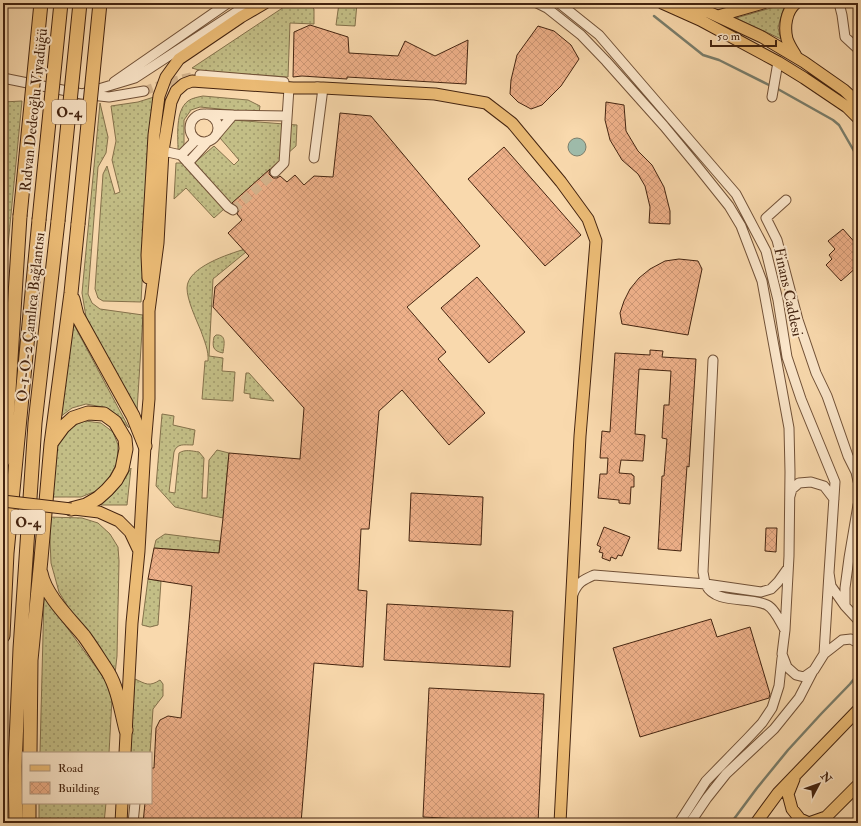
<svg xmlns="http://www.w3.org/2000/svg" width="861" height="826" viewBox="0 0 861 826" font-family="'IM FELL Double Pica',serif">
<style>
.grass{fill:url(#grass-dots);stroke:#84714b}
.water{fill:#9ebaa9;stroke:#7a7e6c}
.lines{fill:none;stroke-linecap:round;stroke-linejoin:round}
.stream{stroke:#7a7e6c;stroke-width:2.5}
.building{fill:url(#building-cross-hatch);stroke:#442410}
.minor-tunnel{stroke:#d5b58e;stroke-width:9;stroke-dasharray:9 4.5;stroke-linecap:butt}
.minor-casing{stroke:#715137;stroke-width:11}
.major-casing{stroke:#442410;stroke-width:13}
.highway-casing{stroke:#442410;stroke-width:15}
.minor{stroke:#fbe6ca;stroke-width:9}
.major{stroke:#ecbc76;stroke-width:11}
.highway{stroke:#ecbc76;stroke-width:13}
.major-bridge-casing{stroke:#442410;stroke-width:13;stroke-linecap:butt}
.highway-bridge-casing{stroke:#442410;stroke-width:15;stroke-linecap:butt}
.major-bridge{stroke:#ecbc76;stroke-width:11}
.highway-bridge{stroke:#ecbc76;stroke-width:13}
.labels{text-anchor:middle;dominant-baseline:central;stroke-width:4;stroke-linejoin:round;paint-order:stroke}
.shield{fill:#fbe6ca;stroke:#7b5e48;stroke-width:1}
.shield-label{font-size:14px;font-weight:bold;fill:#442410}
.street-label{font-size:15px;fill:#442410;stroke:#fbe6ca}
</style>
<defs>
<pattern id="grass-dots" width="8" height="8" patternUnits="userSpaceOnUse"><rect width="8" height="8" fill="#c3be86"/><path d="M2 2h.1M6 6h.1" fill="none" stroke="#a09a6c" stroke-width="1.8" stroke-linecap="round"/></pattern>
<pattern id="building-cross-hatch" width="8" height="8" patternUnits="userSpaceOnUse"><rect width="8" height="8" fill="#eeb089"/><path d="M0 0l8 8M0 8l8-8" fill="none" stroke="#cd9775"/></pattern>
</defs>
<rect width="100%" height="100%" fill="#f9d9ad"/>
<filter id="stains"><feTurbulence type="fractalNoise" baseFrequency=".005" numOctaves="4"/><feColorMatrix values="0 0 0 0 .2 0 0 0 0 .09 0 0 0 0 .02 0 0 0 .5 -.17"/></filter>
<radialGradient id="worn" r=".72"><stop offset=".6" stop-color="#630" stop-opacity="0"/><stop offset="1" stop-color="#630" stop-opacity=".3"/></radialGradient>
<path class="grass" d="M290,3H309L314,9V24L290,23L288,77L202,71L192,68Z
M339,3H357L355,26L336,25Z
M785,4L780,20L778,28L781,39L736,18Z
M203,96L248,100L260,106L259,113L200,107L191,110L184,120V148L178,150C178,136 175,111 188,101C192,98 198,97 203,96Z
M154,97L145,225L141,302L103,301L98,298L95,289L103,174L107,166L115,194L120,192L112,160L116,141L111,106L138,102Z
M22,101L3,297V102Z
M100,103L108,137L106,153L98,167L88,294L92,303L100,309L143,315L137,411L86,317L82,293Z
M233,120L297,125L296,146L230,205L193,164L214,146L234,165L239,160L220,138V134Z
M176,163H183L224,209L214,218L186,188L174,199Z
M245,249L246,252L213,279L209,356L223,358L222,371L235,372L233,401L202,399L205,361H208C209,351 204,340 201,331C196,319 187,300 187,288C187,267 229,254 245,249Z
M73,323L129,428L118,416L103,407L86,404L72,408L60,417Z
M216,335C227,334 224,345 223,353C213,351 212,347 214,337Z
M246,373H249L274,401L250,398V394L244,393Z
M162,414L174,416L173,425L195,430L193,445C184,445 177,443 174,452L169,492L175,493L179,453C185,449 192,451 199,452L204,458L202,498H207L209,460L217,450L229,453L223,518L175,507L156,486Z
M85,421L101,423L113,432L118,445L117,463L107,481L96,491L81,497H53C54,483 54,446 62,436C68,428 77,424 85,421Z
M131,468L127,505H101C116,492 122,485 131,468Z
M49,517L82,518L98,523L110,534L118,547L119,561L117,656L115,674L76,620L59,592L51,563Z
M165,534L220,541L219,553L154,548L156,540Z
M148,579L161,581L158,625L150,627L142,625Z
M44,596L106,681L112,699L109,753H40Z
M135,679C146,684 149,687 160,680L163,684V696L153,709L150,753H130Z
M39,803H106L104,823H39Z"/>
<path class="water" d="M568 147a9 9 0 1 1 18 0a9 9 0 1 1-18 0Z"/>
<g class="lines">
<path class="stream" d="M654,16L703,55L719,60L771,86
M776,88L833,120L839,125L858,158
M731,823L757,788L788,750L821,714L850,684L858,674"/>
</g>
<path class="building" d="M310,25L348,37L349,53L398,56L405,41L435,56L468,40L466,84L347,77V79L302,76L293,77L294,32Z
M538,26L554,31L571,45L579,59L561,86L542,105L531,109L518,102L510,94L511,80L517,55Z
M606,102L624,105L626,131L638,151L652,165L664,187L670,211V224L649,223L650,207L645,186L638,174L622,160L610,140L605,120Z
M340,113L371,116L480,246L407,307L446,352L438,359L485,413L449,445L402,390L379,411L369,529H361L358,590L367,591L363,667L314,663L301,823H143L145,803H151V768H154L156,728L160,720L168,716L181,718L192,586L148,579L154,548L219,553L223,518L229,453L300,459L304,408L213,307L215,287L249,256L228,233L242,220L237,214L239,210L238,207L232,203L270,169L269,174L273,178H277L280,176L287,182L295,175L304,185L314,176L333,177Z
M504,147L581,235L545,266L468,179Z
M843,229L858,246V266L841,281L826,265L832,259L829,255L835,249L828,241Z
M679,259L698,261L702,269L688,335L622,324L620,313L624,301L630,289L639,278L650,269L665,261Z
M477,277L525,332L489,363L441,308Z
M650,350L663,351L662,357L696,359L689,467L687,466L681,551L658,549L662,476H664L667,439L662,438L664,405H669L671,371L639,369L635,434L645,435L643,461L621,460L619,473L632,474V475L634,476V487H631L630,504L619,503V500L598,498L600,474H607L608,458H600L602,431L610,432L615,353L650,355Z
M411,493L483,497L481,545L409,541Z
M604,527L630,537L622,556L618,555L616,559L611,557L610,561L602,558L603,553L599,552L601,547L597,545Z
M766,528H777L776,552L765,551Z
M387,604L513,611L510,667L384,660Z
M711,619L717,637L750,627L770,694L769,698L640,737L613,648Z
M429,688L544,694L538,823L423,817Z"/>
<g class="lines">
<path class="minor-tunnel" d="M144,91L166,83L195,76
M233,210L275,172"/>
<defs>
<path id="minor" d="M537,3L547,8L581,35L606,61L664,126L697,166L729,206L741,226L762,281L789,428L790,472L789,556L785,630L782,654L787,667L796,675L804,677L814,670L824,654L829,573
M559,3L599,35L736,194L766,251L778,300L787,357L801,399L835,482L829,573L831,586L845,606L858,620
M839,3L842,15L845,37L858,49
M200,75L284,82
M3,78L82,94L109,97L144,91
M114,82L228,3
M82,94L135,78L250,3
M772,97L778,62
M190 128a14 14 0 1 1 28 0a14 14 0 1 1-28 0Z
M207,114L233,115L217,134
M233,115L287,116
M163,151L181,155L228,207L233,210
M181,155L193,143L194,138
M314,158L323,88L317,87
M188,163L208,141
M275,172L284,163L289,88
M786,200L766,218L777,240L798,320L816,373L827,396L848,456L856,472L858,481
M713,360L703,572C704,576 704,581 706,585C716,605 749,596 767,605C775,609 780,622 785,630
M790,496L792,489L799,483L811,482L824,486L834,499
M573,594C578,582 583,580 594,575L706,584L761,592L771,589L778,582L788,568
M845,606V588L849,558L858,505
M824,654L842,640L851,639L858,643
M133,823L135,803
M679,823L706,781L747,739L762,723L772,708L779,686L782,658
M690,823L707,798L726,774L774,729L799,698L813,671"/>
<path id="major" d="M662,3L700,20L778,62L804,78L847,107L858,118
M689,3L762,37L804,62L844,90L858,103
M718,16L763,3
M796,56C793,51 789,45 787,39C784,27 786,11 796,3
M148,278L147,255L154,135L159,96L166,77L179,59L241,17L265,3
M149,311L158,243L163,151L171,102L176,91L184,84L192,81L293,88H323L435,94L486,103L512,123L561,182L588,219L596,241L580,436L560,823
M74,509L99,512L119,521L130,532L138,549
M125,753L132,623L139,551L145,446L149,399V303
M794,779L788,794L792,809L800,819L809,823L826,817
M822,821L858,785
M121,823L122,803
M756,823L778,793L858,710"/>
<path id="highway" d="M73,299L77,315L133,416L145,446
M52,442L63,427L73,418L88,413L104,414L115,422L125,439L126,449L122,469L116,480L107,490L98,498L86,505L71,509
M3,461L8,406L20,216
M41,573C45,595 70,619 84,636C92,647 100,660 108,672C118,689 121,711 126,730
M3,636L7,553L39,220
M30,753L31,660L41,559L51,444L71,293L78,224
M29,803V823
M16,823L15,766L20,649L35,423L58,221"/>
</defs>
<use href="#minor" class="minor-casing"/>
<use href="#major" class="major-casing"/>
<use href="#highway" class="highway-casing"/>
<use href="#minor" class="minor"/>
<use href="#major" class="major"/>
<use href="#highway" class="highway"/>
<defs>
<path id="major-bridge" d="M3,501L71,509"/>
<path id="highway-bridge" d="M20,216L41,3
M39,220L61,3
M58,221L80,3
M78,224L100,3"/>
</defs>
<use href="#major-bridge" class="major-bridge-casing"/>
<use href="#highway-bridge" class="highway-bridge-casing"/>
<use href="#major-bridge" class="major-bridge"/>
<use href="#highway-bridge" class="highway-bridge"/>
</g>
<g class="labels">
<g class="shield">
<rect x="52" y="100" width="34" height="24" rx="3"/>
<rect x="11" y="510" width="34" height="24" rx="3"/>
</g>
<g class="shield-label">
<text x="69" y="112">O-4</text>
<text x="28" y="522">O-4</text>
</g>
<g class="street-label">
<text transform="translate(34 110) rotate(-84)">Rıdvan Dedeoğlu Viyadüğü</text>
<text transform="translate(788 292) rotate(78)">Finans Caddesi</text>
<text transform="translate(31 317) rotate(-84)">O-1-O-2 Çamlıca Bağlantısı</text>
</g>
</g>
<rect width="861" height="826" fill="none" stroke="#f9d9ad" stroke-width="16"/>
<rect x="4" y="4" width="853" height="818" fill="none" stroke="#442410" stroke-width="2"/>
<rect x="8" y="8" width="845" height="810" fill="none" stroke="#442410"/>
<rect x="22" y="752" width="130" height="52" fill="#fbe6ca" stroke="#b29880"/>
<rect x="30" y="765" width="20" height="6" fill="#ecbc76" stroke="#b29880"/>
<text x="58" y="772" font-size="12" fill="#442410">Road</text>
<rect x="30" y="782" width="20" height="12" fill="url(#building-cross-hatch)" stroke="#b29880"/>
<text x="58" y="792" font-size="12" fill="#442410">Building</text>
<g transform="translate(819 784) rotate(49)" stroke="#fbe6ca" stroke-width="3" paint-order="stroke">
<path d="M0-3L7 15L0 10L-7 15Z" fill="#442410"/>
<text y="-6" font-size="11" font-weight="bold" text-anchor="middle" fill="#442410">N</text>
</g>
<path d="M711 40v6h65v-6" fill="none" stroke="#442410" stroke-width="2"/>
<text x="717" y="40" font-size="12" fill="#442410" stroke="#fbe6ca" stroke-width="3" paint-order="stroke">50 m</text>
<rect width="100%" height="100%" filter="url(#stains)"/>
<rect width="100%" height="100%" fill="url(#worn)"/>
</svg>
